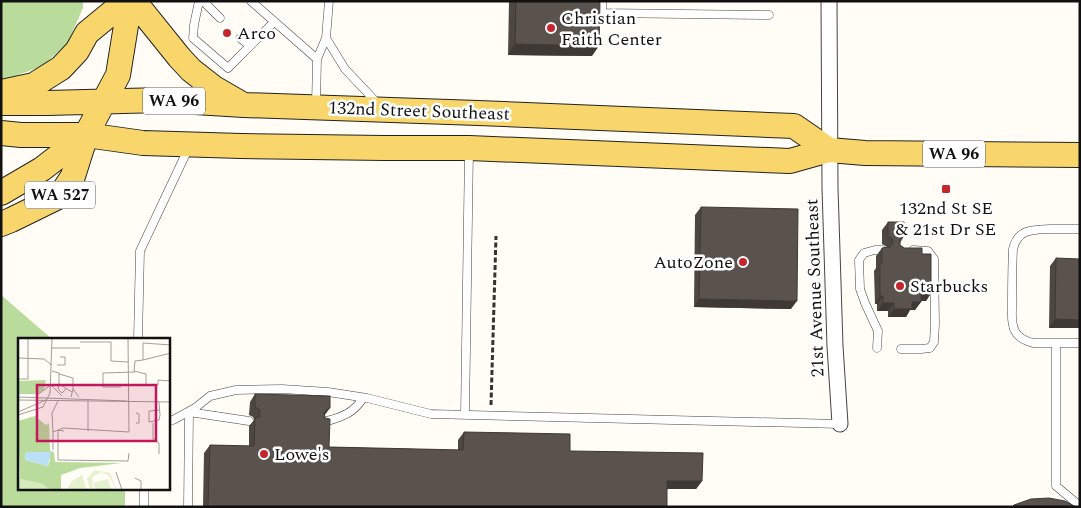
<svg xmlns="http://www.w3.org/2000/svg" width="1081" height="508" viewBox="0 0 1081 508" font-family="Spectral,serif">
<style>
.forest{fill:#b9dc9c}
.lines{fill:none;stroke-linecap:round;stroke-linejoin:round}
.service-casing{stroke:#444;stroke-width:9}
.minor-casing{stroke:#444;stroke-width:17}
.primary-casing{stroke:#222;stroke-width:26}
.path{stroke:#333;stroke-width:3;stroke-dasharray:5 2.5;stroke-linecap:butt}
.service{stroke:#fff;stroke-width:8}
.minor{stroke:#fff;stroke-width:15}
.primary{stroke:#f9d66b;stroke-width:24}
.wall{fill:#4d4742}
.shaded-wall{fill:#3f3936}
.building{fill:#5a524d;stroke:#3f3936}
.poi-dot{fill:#c4262e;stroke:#fff;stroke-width:2}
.labels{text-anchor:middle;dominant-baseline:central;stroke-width:5;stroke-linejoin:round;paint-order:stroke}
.shield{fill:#fff;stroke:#585858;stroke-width:1}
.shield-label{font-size:16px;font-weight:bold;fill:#111}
.poi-label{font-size:18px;fill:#111;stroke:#fff;text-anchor:start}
.street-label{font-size:18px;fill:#111;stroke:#fff}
.inset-road{fill:none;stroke:#a09f9a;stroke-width:1}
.view{fill:#c2185b;fill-opacity:0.15;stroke:#c2185b;stroke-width:2.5}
.inset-edge{fill:none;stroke:#111;stroke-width:2.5}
</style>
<rect width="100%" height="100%" fill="#fffdf5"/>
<path class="forest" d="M1,1H83V8L68,42L43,66L6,79H1Z
M1,295L52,339H19V489H125V507H1Z"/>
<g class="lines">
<defs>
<path id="service" d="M199,1L194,25L193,38L228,68L274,22
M203,1L220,18
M251,1L317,59
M602,1V13L769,15
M240,38L250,46
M326,38L329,1
M316,104L317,59L326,38L345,69L379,105
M1080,229C1070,229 1061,229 1051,229C1033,230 1018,228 1013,249C1012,269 1012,288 1012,308C1012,315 1011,324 1015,331C1018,338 1026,341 1033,343H1080
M138,339L140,251L189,147
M1056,343V486L1080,506
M877,348L878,331L865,303L860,289L859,260L864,253L875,250H882
M901,349H921L930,348L934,342L935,324L934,259L928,251L913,250
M465,415L469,150
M169,421L173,420L195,408L210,396L236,390L282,389L328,392L367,398L431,414L840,424
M324,422C341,417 353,414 363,398
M144,507V489
M188,507L189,412L249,421"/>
<path id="minor" d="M829,1L830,188L835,346L840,424"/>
<path id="primary" d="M134,1L179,57L191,70L214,88L240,103
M1,92L34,85L61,68L77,51L87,33L126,1
M1,103H47L162,100L244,105L478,113L794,126L829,150
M1,133L21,135H86L143,143L241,146L384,148H469L790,161L829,150L865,153L1080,155
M1,193L42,169L86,135
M1,224L11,220L60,196L73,176L86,135L118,75L130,1"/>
</defs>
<use href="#service" class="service-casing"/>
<use href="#minor" class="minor-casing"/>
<use href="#primary" class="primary-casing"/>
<path class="path" d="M491,405L496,236"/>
<use href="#service" class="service"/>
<use href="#minor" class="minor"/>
<use href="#primary" class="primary"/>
</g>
<path class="wall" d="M509,1H600L592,56L508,55Z
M701,207L791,309L694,307L695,215Z
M888,222L904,236L900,243V245L904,248L922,254L931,293L926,301H921L915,310H910L906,317H888V311H877V304H875L874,271L876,268V256L882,248L887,247L882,244V230Z
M1056,258L1080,328H1049L1050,266Z
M255,394L325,415L329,447L458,450V440L464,432L570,451L702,481L696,489H667V507H203L204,453L210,445L249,446V426L254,420L253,417L249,415L250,402Z"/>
<path class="shaded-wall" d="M515,44L599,46L592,56L508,55Z
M921,293H931L926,301H915Z
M880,296H883L877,304H875Z
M699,299L797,301L791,309L694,307Z
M912,302H921L915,310H910L906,317H888L894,309Z
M883,303H894L888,311H877Z
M1055,319L1080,320V328H1049Z
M330,408L324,416L320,418L326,410Z
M667,481H702L696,489H662Z"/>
<path class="building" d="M516,1H600L599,46L515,44Z
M701,207L798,209L797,301L699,299Z
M888,222H904V236L900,239V245L904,248H922V254H931V293H921V302H912V309H894V303H883V296H880V263H882V248L890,247L893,242L892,239L888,236Z
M1056,258L1080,259V320L1055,319Z
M255,394L330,396V408L326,410L324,413L325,418L330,419L329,447L463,450L464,432L570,434V451L703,453L702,481H667V507H208L210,445L254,446L255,418L259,417L260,413L259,409L255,407Z
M1049,498L1065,501L1076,507H1012L1014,505L1031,499Z"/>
<g class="poi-dot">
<circle cx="551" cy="28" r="5"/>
<circle cx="227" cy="33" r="5"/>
<rect x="941" y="184" width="10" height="10" rx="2.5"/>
<circle cx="743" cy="262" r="5"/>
<circle cx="900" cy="286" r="5"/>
<circle cx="264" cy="454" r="5"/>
</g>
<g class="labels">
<g class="shield">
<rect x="143" y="87.5" width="62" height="27" rx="4"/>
<rect x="923" y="140.5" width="62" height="27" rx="4"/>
<rect x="25" y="181.5" width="70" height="27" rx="4"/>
</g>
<g class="shield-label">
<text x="174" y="101">WA 96</text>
<text x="954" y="154">WA 96</text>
<text x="60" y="195">WA 527</text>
</g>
<g class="poi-label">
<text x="561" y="18">Christian<tspan x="561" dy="21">Faith Center</tspan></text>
<text x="237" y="33">Arco</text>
<text x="946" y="208" text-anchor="middle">132nd St SE<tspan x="946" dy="21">&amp; 21st Dr SE</tspan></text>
<text x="733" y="262" text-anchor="end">AutoZone</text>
<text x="910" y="286">Starbucks</text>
<text x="274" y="454">Lowe's</text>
</g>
<g class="street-label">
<text transform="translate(419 111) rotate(2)">132nd Street Southeast</text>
<text transform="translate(815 288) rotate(-92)">21st Avenue Southeast</text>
</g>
</g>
<g transform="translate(18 338)">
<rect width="152" height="152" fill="#fffdf5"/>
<path d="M0,138L2,141L25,146L32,152H0Z" fill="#d5ebbd"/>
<path d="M28,42L26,52L19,56H0V43ZM17,78L28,87L31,85L32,113L36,114L37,124L104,125L62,130L43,137V152H32L25,146L2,141L0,83ZM8,114L28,115L32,122L30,128L7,122Z" fill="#b9dc9c" fill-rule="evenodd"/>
<path d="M77,132L92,135L99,152L90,137L83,134L74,139L75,152H72L69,141ZM64,137L69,152H49L53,144ZM90,141L93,152H78L75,145Z" fill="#e6f2cf"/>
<path d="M8,114H33L30,128L7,122Z" fill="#b9e0f7"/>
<path class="inset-road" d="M62,4H93V23L110,24M153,7L125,5V22L153,15M34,10H62M0,20L26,21L34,27M125,22L117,23L116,33L128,36V46M39,27H47V19H42M34,33L41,35V46L54,54M41,36L55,40V51M0,41H10V0M41,46L40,51L44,55L49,50M33,47L44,58M114,47H140V42L153,43M103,49H85V35L117,34M19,57L33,47M0,59L109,63M53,59L55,51L61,59M0,62L153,64M141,64L142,77L141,82L131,84V73L142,72M0,74L28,62M118,75L121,76V85H118M0,77L25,69L32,55L34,0M135,85V101L141,105V116M46,93L40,92V122L110,123L111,115M70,93V63M35,94L34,75L40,63M35,112V94L45,90L111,94L110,0M98,134L104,152M117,140L123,143V152"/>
<path class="view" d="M19,47H138V103H19Z"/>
<rect width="152" height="152" class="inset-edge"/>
</g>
<rect width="1081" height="508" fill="none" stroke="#111111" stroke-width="5"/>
</svg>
